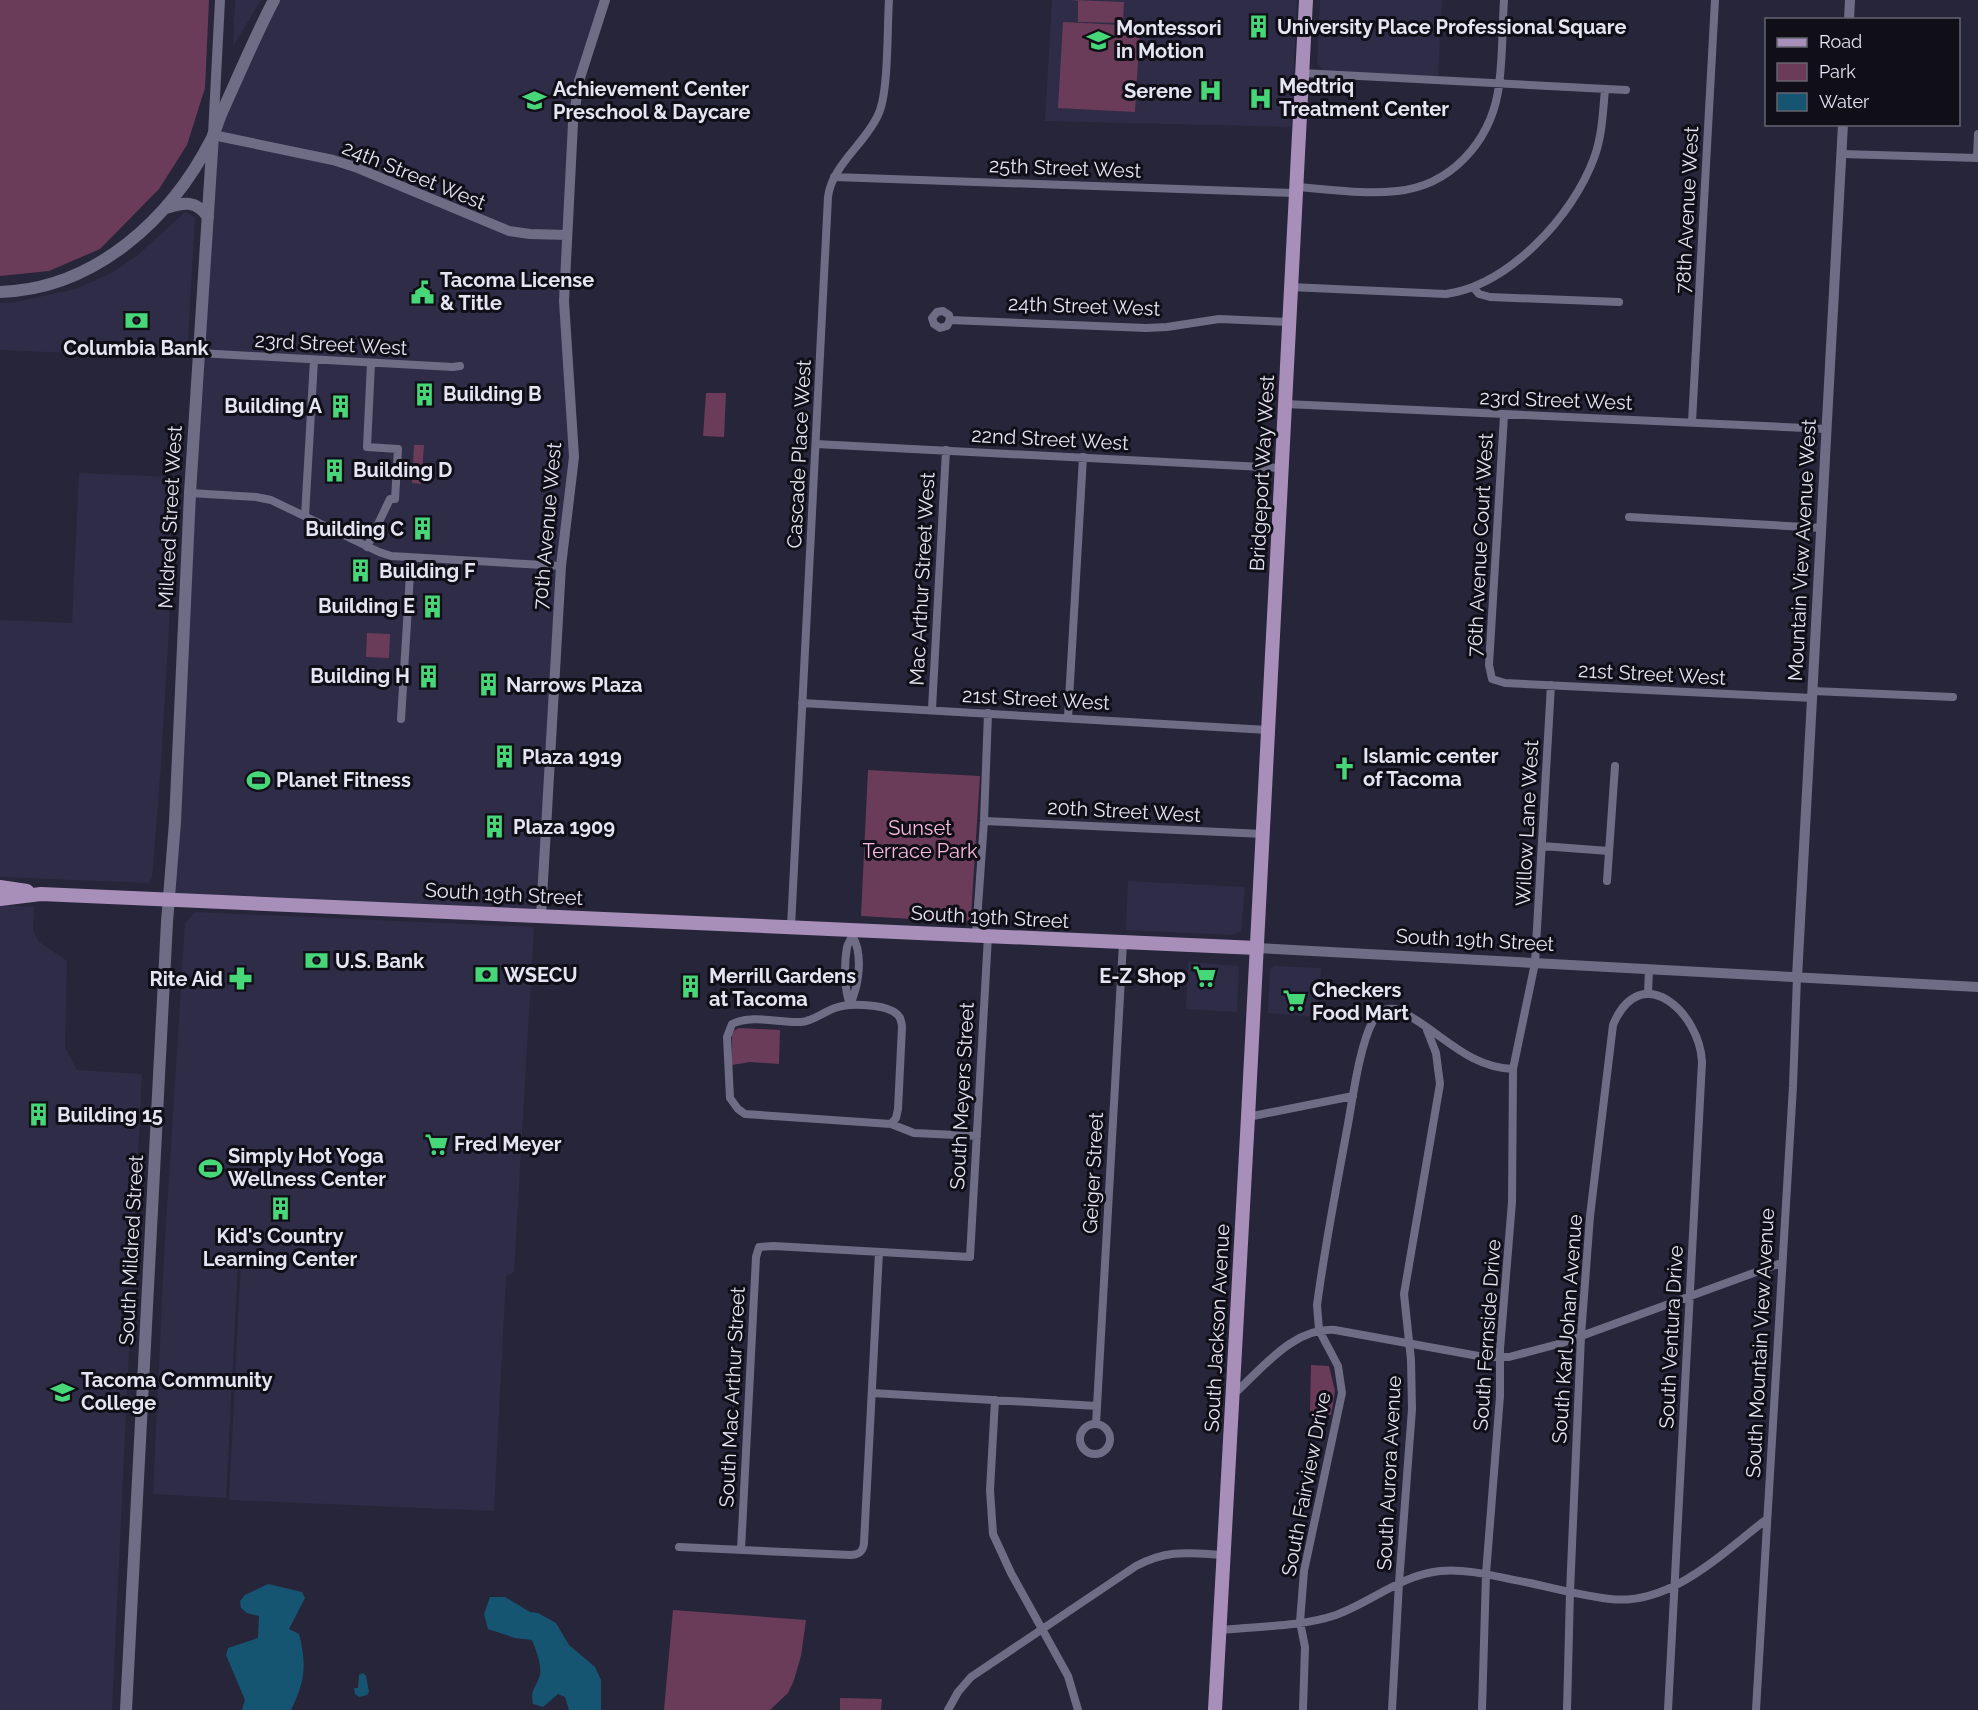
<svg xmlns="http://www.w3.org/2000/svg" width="1978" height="1710" viewBox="0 0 1978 1710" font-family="Raleway,sans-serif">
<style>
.built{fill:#2f2c47}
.green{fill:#6b3c59}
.water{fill:#165572}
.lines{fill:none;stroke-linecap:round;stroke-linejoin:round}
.minor{stroke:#6f6d85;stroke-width:8}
.tertiary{stroke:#6f6d85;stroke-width:10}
.secondary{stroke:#6f6d85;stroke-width:12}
.primary{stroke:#a88fba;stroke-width:14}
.labels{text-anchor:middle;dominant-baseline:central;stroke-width:6;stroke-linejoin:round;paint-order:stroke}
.poi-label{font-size:20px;font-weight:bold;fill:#e5e4f2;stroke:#100f18;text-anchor:start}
.street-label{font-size:20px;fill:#e5e4f2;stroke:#100f18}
.park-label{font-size:20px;fill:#fbbbe0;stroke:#100f18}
</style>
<rect width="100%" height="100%" fill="#272539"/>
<path class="built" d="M235,0H261L233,46Z
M274,0H605L579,81L564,290L574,434L539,914L169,900L213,135Z
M1052,0H1297L1291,127L1045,121Z
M1320,0H1442L1438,76L1324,71L1317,63Z
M185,212L195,217L187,358L0,350V303L15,302L76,289L113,272L138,255Z
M79,473L173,477L169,627L161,765L152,878L148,883L0,877V620L72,623Z
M1128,881L1245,887L1241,931L1232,935L1126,930Z
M0,905L34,907L33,929L38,941L67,961L65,1047L77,1070L142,1074L112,1710H0Z
M195,912L534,927L514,1272L506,1276L494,1511L229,1500L241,1261H238L226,1498L153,1494L164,1257L185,923Z
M1188,962L1239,966L1237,1012L1186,1009Z
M1274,966L1321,968L1317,1017L1268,1013L1270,969Z"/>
<path class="green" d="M0,0H209L205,88L187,145L159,189L100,249L49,271L0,276Z
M1072,0L1124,2L1123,23L1078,22V1Z
M1063,22L1140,26L1135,112L1058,108Z
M706,393H726L724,437L703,436Z
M414,445H424L421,484L412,483Z
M367,633L390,634L389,658L366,657Z
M868,770L980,776L971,915L970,920L963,922L861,916Z
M739,1028L780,1030L779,1064L750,1062L732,1065V1034L735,1030Z
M1311,1365L1329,1366L1335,1391L1331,1415L1310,1414Z
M673,1610L806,1620L801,1656L794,1680L788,1693L770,1710H664Z
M840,1698L882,1699L881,1710H840Z"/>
<path class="water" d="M268,1584L302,1592L305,1598L289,1629L299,1634C307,1665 305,1682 291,1710H242L245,1700L226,1655L228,1648L258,1638L259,1616L247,1613L241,1608L240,1601L245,1595Z
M490,1597H505L530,1612L538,1613L556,1623L569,1645L595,1667L601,1680V1710H569L565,1697L558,1694L543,1707L533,1704C530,1689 536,1688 540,1675C542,1665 536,1650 532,1640L515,1638L488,1629L484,1614Z
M363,1673L366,1676L369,1692L367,1695L359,1697L355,1694L354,1688H358L359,1675Z"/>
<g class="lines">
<path class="minor" d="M1302,73L1626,90
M1842,154L1978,158
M1977,158L1978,134
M834,177L1295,193
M1296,187C1328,189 1364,195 1397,191C1450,186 1489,143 1498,92C1503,62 1502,30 1504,0
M1290,287L1446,294C1509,285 1573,216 1594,158C1602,137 1603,112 1605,89
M1473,287L1479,294L1490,297L1619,302
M950,320L947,326L940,328L934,324L932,318L937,312L943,311L949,315L950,320L1146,328L1167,327L1219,319L1288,322
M199,353L453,367L460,366
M1285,404L1827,429
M1504,415L1489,665L1492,679L1505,683L1812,698
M1692,422L1715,0
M816,444L1281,468
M190,493L256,497L271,500L379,552L391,556L561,566
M305,516L314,360
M1629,517L1822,528
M367,547L390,499H395L398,449L367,447L371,363
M1813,691L1953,697
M802,703L1268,730
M932,709L946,450
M1068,717L1083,457
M401,719L411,558
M984,821L1263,834
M1542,846L1609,851
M1607,881L1615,766
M791,927L828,197C832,165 865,144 878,115C889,93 887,27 889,0
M976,935L984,821L988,713
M1648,993L1649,969
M850,1004C844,989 844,964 847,947C849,941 853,937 854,930
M850,1004C859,986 863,955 853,937
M1248,1117L1353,1096
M891,1124L896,1118L898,1109L902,1027C902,1024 901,1021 900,1018C892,1003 849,1003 835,1008C823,1012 814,1021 801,1022C779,1023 752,1014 732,1024L727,1037L730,1098L738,1109L745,1114L891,1124L914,1133L977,1136
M872,1393L1097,1406
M1233,1395C1262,1369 1293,1327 1335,1330L1484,1357H1509L1562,1343L1781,1263
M995,1400L990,1490L993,1534L1011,1573L1068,1676L1078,1710
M1080 1439a15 15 0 1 1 30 0a15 15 0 1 1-30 0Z
M1096,1424L1123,943
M679,1547L850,1555C859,1555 863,1552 864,1543L879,1252
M741,1550L756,1257L759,1247L774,1246L970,1257L988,936
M1220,1630C1258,1626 1300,1627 1336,1615C1372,1602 1401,1575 1440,1571C1469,1568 1501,1578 1530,1583C1556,1589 1583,1596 1610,1599C1671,1606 1722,1553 1767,1519
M948,1710L958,1692L971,1677L1136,1566C1169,1549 1188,1553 1224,1555
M1303,1710L1305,1647L1300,1622L1304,1571L1342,1393L1338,1366L1319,1330L1317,1305C1325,1245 1337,1184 1348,1124C1353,1096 1360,1044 1373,1021C1378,1012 1385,1008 1395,1009C1437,1026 1463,1067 1513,1069
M1392,1710L1399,1583L1412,1409L1411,1360L1404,1294L1440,1084L1436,1053L1427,1030
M1482,1710L1486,1574L1500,1396V1349L1512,1202L1513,1069L1535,963L1551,685
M1567,1710L1570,1592L1581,1336L1590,1216L1613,1025C1641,958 1700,1013 1702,1062L1668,1710
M1756,1710L1793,1086L1797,977"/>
<path class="tertiary" d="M220,0L213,135L333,160L355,167L509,231L530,234L567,235
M1849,20L1850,0
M541,916L561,566L574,457L564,301L573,123L579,81L605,0
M1257,948L1978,987
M1797,977L1843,124"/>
<path class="secondary" d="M166,208C184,202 196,200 208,217
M0,292C95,289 171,219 212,138C216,130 218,121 222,112C239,75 255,36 274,0
M126,1710L167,922L175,822L190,493L213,135"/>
<path class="primary" d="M0,887L27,891
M0,899L41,894L1257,948
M1215,1710L1248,1117L1306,0"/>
</g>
<defs>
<symbol id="building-bare" viewBox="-9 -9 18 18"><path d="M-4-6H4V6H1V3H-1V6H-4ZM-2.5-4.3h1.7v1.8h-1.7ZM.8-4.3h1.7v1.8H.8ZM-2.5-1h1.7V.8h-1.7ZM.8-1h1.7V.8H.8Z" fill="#47d779" stroke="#100f18" stroke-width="2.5" paint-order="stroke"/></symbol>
<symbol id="school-bare" viewBox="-9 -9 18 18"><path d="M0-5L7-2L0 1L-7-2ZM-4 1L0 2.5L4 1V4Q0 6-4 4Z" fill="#47d779" stroke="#100f18" stroke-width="2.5" paint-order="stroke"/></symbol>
<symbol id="hospital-bare" viewBox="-9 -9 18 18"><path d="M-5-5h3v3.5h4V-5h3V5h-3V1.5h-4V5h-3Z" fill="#47d779" stroke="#100f18" stroke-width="2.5" paint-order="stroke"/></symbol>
<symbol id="civic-bare" viewBox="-9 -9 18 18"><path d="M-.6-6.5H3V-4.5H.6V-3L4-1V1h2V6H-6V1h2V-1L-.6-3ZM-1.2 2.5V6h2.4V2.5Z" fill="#47d779" stroke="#100f18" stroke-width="2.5" paint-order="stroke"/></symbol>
<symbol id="bank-bare" viewBox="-9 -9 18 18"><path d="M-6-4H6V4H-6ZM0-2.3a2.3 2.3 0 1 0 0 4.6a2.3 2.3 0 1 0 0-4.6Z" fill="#47d779" stroke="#100f18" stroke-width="2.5" paint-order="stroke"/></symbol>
<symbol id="church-bare" viewBox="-9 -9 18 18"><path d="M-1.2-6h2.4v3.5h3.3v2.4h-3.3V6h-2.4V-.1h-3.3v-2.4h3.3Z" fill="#47d779" stroke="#100f18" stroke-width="2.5" paint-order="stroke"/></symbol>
<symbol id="stadium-bare" viewBox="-9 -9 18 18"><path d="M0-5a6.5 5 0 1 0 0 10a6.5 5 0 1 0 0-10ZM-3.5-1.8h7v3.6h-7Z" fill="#47d779" stroke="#100f18" stroke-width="2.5" paint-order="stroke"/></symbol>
<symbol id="supermarket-bare" viewBox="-9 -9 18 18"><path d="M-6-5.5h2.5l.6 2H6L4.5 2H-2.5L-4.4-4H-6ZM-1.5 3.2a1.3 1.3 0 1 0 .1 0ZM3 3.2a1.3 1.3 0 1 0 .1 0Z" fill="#47d779" stroke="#100f18" stroke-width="2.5" paint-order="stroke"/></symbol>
<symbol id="pharmacy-bare" viewBox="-9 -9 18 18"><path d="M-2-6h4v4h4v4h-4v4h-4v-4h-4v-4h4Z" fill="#47d779" stroke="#100f18" stroke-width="2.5" paint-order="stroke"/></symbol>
<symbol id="university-bare" viewBox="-9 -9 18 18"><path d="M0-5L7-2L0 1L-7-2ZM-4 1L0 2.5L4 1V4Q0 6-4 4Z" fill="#47d779" stroke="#100f18" stroke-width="2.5" paint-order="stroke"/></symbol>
</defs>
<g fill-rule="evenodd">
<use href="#building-bare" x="1242" y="10" width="33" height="33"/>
<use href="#school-bare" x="1082" y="24" width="33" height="33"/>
<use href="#hospital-bare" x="1194" y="74" width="33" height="33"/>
<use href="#hospital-bare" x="1244" y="82" width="33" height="33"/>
<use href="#school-bare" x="518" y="84" width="33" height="33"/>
<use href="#civic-bare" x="406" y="276" width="33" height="33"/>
<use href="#bank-bare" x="120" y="304" width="33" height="33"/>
<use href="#building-bare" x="408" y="378" width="33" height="33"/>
<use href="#building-bare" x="324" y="390" width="33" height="33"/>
<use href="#building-bare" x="318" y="454" width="33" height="33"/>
<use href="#building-bare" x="406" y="512" width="33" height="33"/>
<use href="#building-bare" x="344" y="554" width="33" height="33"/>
<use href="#building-bare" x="416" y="590" width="33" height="33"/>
<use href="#building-bare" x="412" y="660" width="33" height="33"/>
<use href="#building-bare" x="472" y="668" width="33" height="33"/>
<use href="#building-bare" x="488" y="740" width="33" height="33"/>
<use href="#church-bare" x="1328" y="752" width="33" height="33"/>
<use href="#stadium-bare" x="242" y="764" width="33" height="33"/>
<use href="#building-bare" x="478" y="810" width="33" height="33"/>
<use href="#bank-bare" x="300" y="944" width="33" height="33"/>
<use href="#bank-bare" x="470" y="958" width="33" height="33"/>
<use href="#supermarket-bare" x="1188" y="960" width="33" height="33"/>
<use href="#pharmacy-bare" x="224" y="962" width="33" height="33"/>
<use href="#building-bare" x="674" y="970" width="33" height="33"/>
<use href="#supermarket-bare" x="1278" y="984" width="33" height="33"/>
<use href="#building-bare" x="22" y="1098" width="33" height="33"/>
<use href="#supermarket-bare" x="420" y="1128" width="33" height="33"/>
<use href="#stadium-bare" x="194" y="1152" width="33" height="33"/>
<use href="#building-bare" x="264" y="1192" width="33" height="33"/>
<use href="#university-bare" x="46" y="1376" width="33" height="33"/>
</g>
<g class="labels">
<g class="poi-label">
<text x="1277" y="27">University Place Professional Square</text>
<text x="1116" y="28">Montessori<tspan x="1116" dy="23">in Motion</tspan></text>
<text x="1279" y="86">Medtriq<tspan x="1279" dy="23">Treatment Center</tspan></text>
<text x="553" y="89">Achievement Center<tspan x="553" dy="23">Preschool &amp; Daycare</tspan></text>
<text x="1192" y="91" text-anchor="end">Serene</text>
<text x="440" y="280">Tacoma License<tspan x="440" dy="23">&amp; Title</tspan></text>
<text x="136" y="348" text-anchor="middle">Columbia Bank</text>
<text x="443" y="394">Building B</text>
<text x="322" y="406" text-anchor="end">Building A</text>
<text x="353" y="470">Building D</text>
<text x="404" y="529" text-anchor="end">Building C</text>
<text x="379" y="571">Building F</text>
<text x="415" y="606" text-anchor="end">Building E</text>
<text x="410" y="676" text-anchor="end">Building H</text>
<text x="506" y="685">Narrows Plaza</text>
<text x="1363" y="756">Islamic center<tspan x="1363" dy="23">of Tacoma</tspan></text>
<text x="522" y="757">Plaza 1919</text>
<text x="276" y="780">Planet Fitness</text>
<text x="513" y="827">Plaza 1909</text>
<text x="335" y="961">U.S. Bank</text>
<text x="504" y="975">WSECU</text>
<text x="709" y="976">Merrill Gardens<tspan x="709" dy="23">at Tacoma</tspan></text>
<text x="1186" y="976" text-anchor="end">E-Z Shop</text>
<text x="223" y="979" text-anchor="end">Rite Aid</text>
<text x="1312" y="990">Checkers<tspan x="1312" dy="23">Food Mart</tspan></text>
<text x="57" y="1115">Building 15</text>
<text x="454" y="1144">Fred Meyer</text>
<text x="228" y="1156">Simply Hot Yoga<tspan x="228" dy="23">Wellness Center</tspan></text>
<text x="280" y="1236" text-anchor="middle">Kid's Country<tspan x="280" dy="23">Learning Center</tspan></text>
<text x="81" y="1380">Tacoma Community<tspan x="81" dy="23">College</tspan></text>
</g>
<g class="street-label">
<text transform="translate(1065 168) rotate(2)">25th Street West</text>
<text transform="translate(414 175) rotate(22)">24th Street West</text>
<text transform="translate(1687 210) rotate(-87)">78th Avenue West</text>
<text transform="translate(1084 306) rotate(2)">24th Street West</text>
<text transform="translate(331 344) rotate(3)">23rd Street West</text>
<text transform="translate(1556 400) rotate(2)">23rd Street West</text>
<text transform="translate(1050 439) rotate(3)">22nd Street West</text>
<text transform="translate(799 454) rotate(-87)">Cascade Place West</text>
<text transform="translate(1262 473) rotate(-87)">Bridgeport Way West</text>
<text transform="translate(170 517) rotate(-87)">Mildred Street West</text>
<text transform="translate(547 526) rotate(-85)">70th Avenue West</text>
<text transform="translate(1480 545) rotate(-87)">76th Avenue Court West</text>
<text transform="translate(1802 550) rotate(-87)">Mountain View Avenue West</text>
<text transform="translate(922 579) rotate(-87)">Mac Arthur Street West</text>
<text transform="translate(1652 674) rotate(3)">21st Street West</text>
<text transform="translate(1036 699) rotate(3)">21st Street West</text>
<text transform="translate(1124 811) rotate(3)">20th Street West</text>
<text transform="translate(1527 823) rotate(-87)">Willow Lane West</text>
<text transform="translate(504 894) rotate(3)">South 19th Street</text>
<text transform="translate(990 917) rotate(3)">South 19th Street</text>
<text transform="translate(1475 940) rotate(3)">South 19th Street</text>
<text transform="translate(962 1096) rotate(-87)">South Meyers Street</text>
<text transform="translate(1093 1173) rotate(-87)">Geiger Street</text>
<text transform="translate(131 1250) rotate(-87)">South Mildred Street</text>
<text transform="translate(1217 1328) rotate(-87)">South Jackson Avenue</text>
<text transform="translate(1567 1329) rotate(-86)">South Karl Johan Avenue</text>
<text transform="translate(1487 1335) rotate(-86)">South Fernside Drive</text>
<text transform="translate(1671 1337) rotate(-87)">South Ventura Drive</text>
<text transform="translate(1760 1343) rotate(-87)">South Mountain View Avenue</text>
<text transform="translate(732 1397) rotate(-87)">South Mac Arthur Street</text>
<text transform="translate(1389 1473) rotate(-87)">South Aurora Avenue</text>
<text transform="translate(1306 1484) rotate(-79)">South Fairview Drive</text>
</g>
<g class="park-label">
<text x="920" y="828">Sunset<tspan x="920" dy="23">Terrace Park</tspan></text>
</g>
</g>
<rect x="1765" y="18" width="195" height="108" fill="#100f18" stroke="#65646f" stroke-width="1.5"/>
<rect x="1777" y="38" width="30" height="9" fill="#a88fba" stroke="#65646f" stroke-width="1.5"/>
<text x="1819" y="48" font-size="18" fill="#e5e4f2">Road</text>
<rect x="1777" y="63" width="30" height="18" fill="#6b3c59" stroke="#65646f" stroke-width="1.5"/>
<text x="1819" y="78" font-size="18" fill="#e5e4f2">Park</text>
<rect x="1777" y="93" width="30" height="18" fill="#165572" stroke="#65646f" stroke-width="1.5"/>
<text x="1819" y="108" font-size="18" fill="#e5e4f2">Water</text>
</svg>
